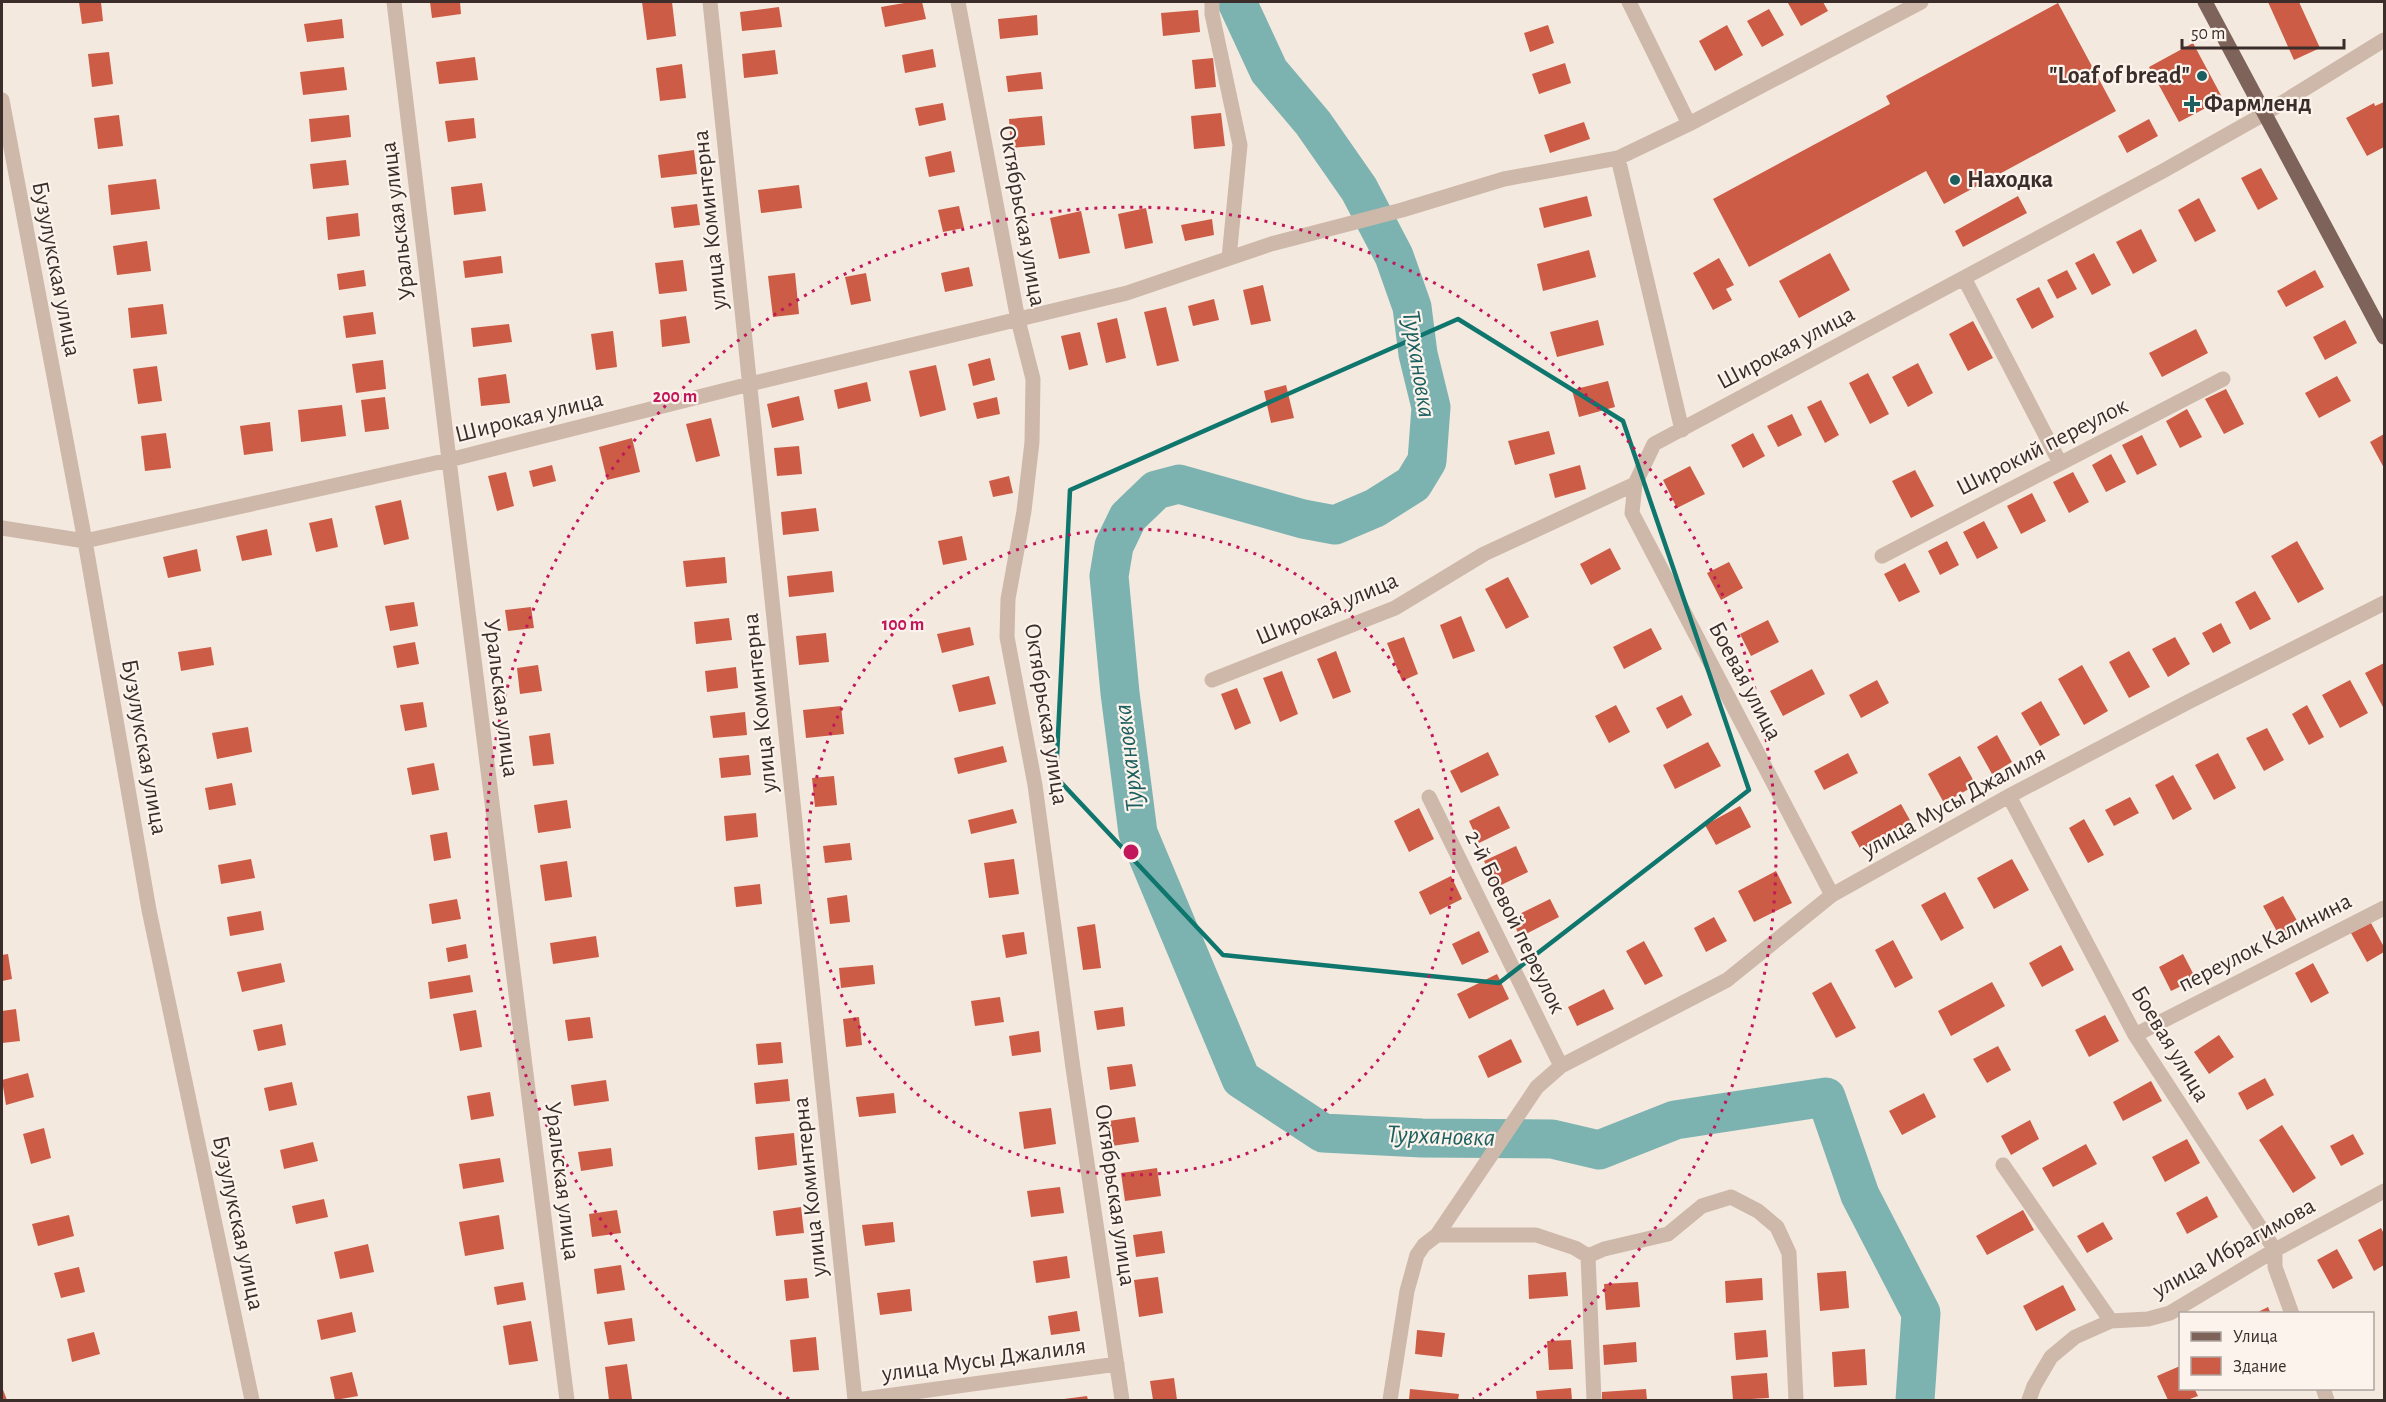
<svg xmlns="http://www.w3.org/2000/svg" width="2386" height="1402" viewBox="0 0 2386 1402" font-family="'Alegreya Sans',sans-serif">
<style>
.lines{fill:none;stroke-linecap:round;stroke-linejoin:round}
.river{stroke:#7cb3b1;stroke-width:39}
.building{fill:#cc5c45}
.minor{stroke:#ceb8aa;stroke-width:15}
.primary{stroke:#7d635a;stroke-width:15}
.marked{fill:none;stroke:#0f766e;stroke-width:4.5;stroke-linejoin:round}
.ring{fill:none;stroke:#c2185b;stroke-width:3;stroke-dasharray:3 6}
.poi-dot{fill:#1c5f5f;stroke:#fbf3ec;stroke-width:2}
.labels{text-anchor:middle;dominant-baseline:central;stroke-width:4.5;stroke-linejoin:round;paint-order:stroke}
.poi-label{font-size:24px;font-weight:bold;fill:#3b2e2a;stroke:#fbf3ec;text-anchor:start}
.street-label{font-size:24px;fill:#3b2e2a;stroke:#fbf3ec}
.water-label{font-size:26px;font-style:italic;fill:#1c5f5f;stroke:#fbf3ec}
.centre{fill:#c2185b;stroke:#fbf3ec;stroke-width:3}
.ring-label{font-size:18px;text-anchor:middle;font-weight:bold;fill:#c2185b;stroke:#fbf3ec;stroke-width:4.5;stroke-linejoin:round;paint-order:stroke}
</style>
<rect width="100%" height="100%" fill="#f4e9df"/>
<g class="lines">
<path class="river" d="M1237,2L1269,71L1313,123L1359,189L1394,256L1412,307L1418,354L1431,407L1427,461L1413,484L1375,508L1335,525L1303,519L1179,484L1156,490L1128,517L1114,546L1109,576L1120,693L1138,833L1241,1079L1323,1133L1422,1138L1552,1139L1599,1150L1675,1120L1826,1097L1860,1195L1921,1313L1915,1400"/>
</g>
<path class="building" d="M79,2H101L103,21L82,24Z
M430,2H460L461,14L432,18Z
M642,2H672L676,36L647,40Z
M910,2H922L926,19L885,27L881,7Z
M1791,2H1823L1828,11L1801,26L1788,3Z
M2268,2H2299L2320,48L2294,60Z
M2058,3L2116,111L1944,204L1926,171L1749,267L1713,199L1890,104L1886,96Z
M779,7L782,27L742,31L740,12Z
M1769,9L1784,35L1762,47L1747,21Z
M1198,10L1200,32L1163,36L1161,13Z
M1037,15L1038,35L1000,39L998,19Z
M342,19L344,38L307,42L304,24Z
M1548,25L1554,43L1530,52L1524,33Z
M1727,25L1743,55L1715,71L1699,41Z
M2193,43L2223,99L2179,122L2149,67Z
M933,49L936,67L905,73L902,55Z
M775,50L778,74L744,78L742,54Z
M109,52L113,84L92,87L88,54Z
M475,57L478,80L439,84L436,62Z
M1213,58L1216,87L1195,89L1192,60Z
M1565,63L1571,83L1539,94L1532,74Z
M682,64L686,98L660,101L656,68Z
M344,67L347,90L303,95L300,72Z
M1041,72L1043,89L1008,92L1006,76Z
M2384,102V147L2367,156L2346,118L2374,103L2375,106Z
M943,103L946,120L919,126L915,108Z
M1221,113L1225,146L1194,149L1191,116Z
M119,115L123,146L98,149L94,118Z
M349,115L351,137L311,142L309,119Z
M1042,116L1045,145L1011,148L1009,119Z
M474,118L476,138L448,142L445,121Z
M2149,119L2158,136L2127,153L2118,136Z
M1584,122L1590,139L1550,153L1544,135Z
M694,150L697,174L661,178L658,155Z
M951,151L955,172L929,177L925,157Z
M346,160L349,185L313,189L310,164Z
M2261,168L2278,199L2258,210L2241,178Z
M156,179L160,209L111,215L108,185Z
M482,183L486,211L454,215L451,187Z
M799,185L802,208L761,213L758,190Z
M1587,196L1592,216L1544,228L1539,208Z
M2018,196L2027,213L1963,247L1955,231Z
M2199,198L2216,231L2195,242L2178,210Z
M697,204L700,225L674,228L671,207Z
M959,206L964,228L943,232L938,210Z
M1146,208L1153,243L1125,249L1118,214Z
M1081,211L1090,253L1059,259L1050,218Z
M358,213L360,236L328,240L326,217Z
M1212,219L1214,235L1185,241L1181,225Z
M2141,229L2157,261L2133,274L2116,242Z
M147,241L151,271L117,275L113,246Z
M1589,250L1596,277L1543,291L1537,264Z
M1830,253L1850,290L1799,318L1779,281Z
M2094,253L2111,285L2092,295L2075,263Z
M501,256L503,273L465,278L463,261Z
M1719,258L1734,285L1726,289L1732,300L1713,310L1693,273Z
M683,260L687,291L659,294L655,263Z
M969,267L973,286L945,292L941,273Z
M364,270L366,286L339,290L337,274Z
M2067,270L2077,289L2057,299L2047,280Z
M2315,270L2324,287L2286,307L2277,291Z
M795,273L799,314L773,317L768,276Z
M866,273L871,301L851,305L845,277Z
M1263,285L1271,321L1251,325L1243,290Z
M2039,287L2054,317L2032,329L2016,299Z
M1214,299L1219,320L1193,326L1188,306Z
M163,304L167,334L131,338L128,308Z
M1166,307L1179,361L1157,366L1144,312Z
M373,312L376,334L346,338L343,316Z
M686,316L690,343L662,347L660,320Z
M1117,318L1126,358L1106,363L1097,323Z
M1598,320L1604,345L1557,357L1550,332Z
M2345,320L2357,343L2325,360L2313,337Z
M1973,321L1993,358L1968,371L1949,334Z
M509,324L512,342L473,347L471,328Z
M2196,329L2208,353L2162,377L2149,353Z
M613,331L617,367L596,370L591,334Z
M1080,332L1088,365L1069,370L1061,336Z
M990,358L995,380L973,386L968,364Z
M383,360L386,389L356,393L352,364Z
M1918,363L1933,393L1908,407L1892,377Z
M936,365L946,410L920,417L909,371Z
M157,366L162,401L138,404L133,369Z
M1868,373L1889,414L1870,424L1849,383Z
M506,374L510,403L481,406L478,378Z
M2337,376L2351,401L2319,418L2305,393Z
M1608,381L1615,407L1579,417L1572,390Z
M867,382L871,401L838,409L834,390Z
M1286,385L1294,418L1271,423L1264,391Z
M2226,389L2244,424L2224,434L2205,399Z
M799,396L804,420L772,428L767,404Z
M385,397L389,429L365,432L361,400Z
M997,397L1000,414L977,419L973,403Z
M1821,400L1839,435L1825,443L1807,407Z
M342,405L346,436L301,442L298,410Z
M2187,409L2202,437L2180,448L2166,421Z
M1792,414L1802,435L1778,447L1767,426Z
M711,418L720,456L696,462L686,424Z
M270,422L273,451L244,455L240,426Z
M1549,431L1555,454L1515,465L1508,441Z
M166,433L171,468L145,471L141,436Z
M1753,433L1765,456L1743,468L1731,445Z
M2384,434V468L2370,442Z
M2142,435L2157,465L2137,475L2122,445Z
M632,438L640,472L607,480L599,447Z
M799,446L802,474L777,476L774,448Z
M2111,454L2126,482L2106,492L2092,465Z
M552,465L556,481L533,487L529,471Z
M1580,465L1586,489L1555,498L1549,474Z
M1690,466L1705,494L1677,508L1663,480Z
M1915,470L1934,506L1911,518L1892,481Z
M506,472L514,506L497,511L488,476Z
M2073,472L2089,502L2069,513L2053,482Z
M1009,476L1013,493L993,497L989,481Z
M2032,493L2046,521L2021,534L2007,506Z
M401,500L409,539L384,545L375,506Z
M816,508L819,531L783,535L781,512Z
M332,518L338,547L316,552L309,523Z
M1984,521L1998,548L1977,559L1963,532Z
M267,529L272,555L242,561L236,536Z
M962,536L967,560L943,565L938,541Z
M1947,541L1959,565L1940,575L1928,551Z
M2297,541L2324,589L2298,603L2271,556Z
M1610,548L1621,569L1591,585L1580,564Z
M197,549L201,571L168,578L163,557Z
M725,557L727,583L686,587L683,561Z
M1729,562L1743,588L1721,600L1707,573Z
M1905,563L1920,592L1899,602L1884,574Z
M832,571L834,592L789,597L787,576Z
M1508,577L1529,617L1506,629L1485,589Z
M2255,591L2271,619L2250,630L2235,602Z
M414,602L418,626L390,631L385,606Z
M531,607L534,628L508,631L505,610Z
M1461,616L1475,651L1453,659L1440,625Z
M729,618L732,640L696,644L694,622Z
M1768,620L1779,642L1751,656L1740,634Z
M2221,623L2231,643L2213,653L2202,633Z
M970,627L974,645L942,653L937,634Z
M1651,628L1662,649L1624,669L1613,647Z
M826,633L829,662L799,665L796,636Z
M1404,637L1418,674L1402,681L1387,643Z
M2175,637L2190,664L2168,677L2152,649Z
M415,642L419,664L397,668L393,646Z
M211,647L214,665L181,671L178,652Z
M1336,651L1351,692L1333,699L1317,659Z
M2129,651L2150,687L2129,698L2109,662Z
M2384,663V709L2365,673Z
M538,665L542,691L520,694L517,668Z
M2082,665L2108,711L2084,725L2058,679Z
M736,667L738,688L707,692L705,671Z
M1812,669L1825,694L1783,716L1770,691Z
M1282,671L1298,714L1280,722L1263,678Z
M989,676L996,704L959,712L952,685Z
M1877,680L1889,703L1861,718L1849,695Z
M2350,680L2368,713L2340,728L2322,695Z
M1237,688L1251,723L1235,730L1221,694Z
M1682,695L1692,715L1667,729L1656,708Z
M2041,701L2060,735L2040,746L2021,713Z
M423,702L427,727L405,731L400,705Z
M1616,705L1630,732L1609,743L1595,716Z
M2307,705L2324,737L2309,745L2292,714Z
M841,706L844,734L806,738L803,710Z
M745,712L747,735L713,738L710,716Z
M248,727L252,752L217,759L212,733Z
M2267,728L2284,760L2264,771L2246,738Z
M550,733L554,764L533,766L529,736Z
M1997,735L2012,762L1992,774L1977,747Z
M1708,742L1721,766L1675,789L1663,765Z
M1003,746L1007,762L958,774L954,758Z
M1488,752L1499,775L1461,793L1450,771Z
M1848,753L1858,773L1824,790L1814,771Z
M2218,753L2236,788L2214,800L2195,765Z
M749,755L751,775L721,778L719,758Z
M1960,756L1976,785L1944,803L1928,774Z
M434,763L439,790L412,795L407,768Z
M2173,775L2192,809L2173,820L2155,785Z
M834,776L837,805L815,807L812,778Z
M232,783L236,805L209,810L205,788Z
M2130,797L2139,813L2114,826L2105,810Z
M567,800L571,828L538,833L534,805Z
M1901,804L1911,822L1861,850L1851,832Z
M1499,806L1510,828L1479,843L1469,821Z
M1740,806L1751,827L1716,845L1705,825Z
M1419,808L1434,839L1409,852L1394,821Z
M1013,809L1017,823L971,834L968,820Z
M756,813L758,837L726,841L724,816Z
M2084,819L2104,855L2088,863L2069,828Z
M447,832L451,858L434,861L430,835Z
M850,843L852,860L825,863L823,846Z
M1516,846L1528,872L1497,887L1484,861Z
M251,859L255,878L221,884L218,865Z
M1014,859L1019,894L989,898L984,863Z
M2012,859L2029,890L1994,909L1977,878Z
M567,861L572,897L545,901L540,865Z
M1776,871L1792,903L1754,922L1738,891Z
M1451,876L1462,899L1430,915L1419,892Z
M760,884L762,904L736,907L734,887Z
M1945,892L1964,928L1941,941L1921,905Z
M847,895L850,922L830,924L827,898Z
M2283,896L2300,926L2280,937L2263,906Z
M457,899L461,919L432,924L429,904Z
M1550,899L1559,917L1520,937L1511,918Z
M261,911L264,930L230,936L227,917Z
M1714,917L1727,941L1706,952L1694,928Z
M2371,923L2384,947V952L2367,962L2351,933Z
M1095,924L1101,968L1083,970L1077,927Z
M1479,931L1489,952L1462,965L1452,944Z
M1024,932L1027,954L1006,958L1002,935Z
M596,936L599,957L553,964L550,943Z
M1893,940L1913,978L1895,988L1875,950Z
M1644,941L1663,976L1645,985L1626,951Z
M466,944L468,958L448,962L446,948Z
M2061,945L2074,970L2042,987L2029,963Z
M8,954L12,979L2,981V955Z
M2183,954L2196,979L2171,991L2159,967Z
M281,963L285,982L242,992L237,972Z
M2313,963L2329,993L2311,1003L2295,973Z
M873,965L875,984L841,988L839,968Z
M1497,974L1509,999L1469,1019L1457,994Z
M470,975L473,992L430,999L428,982Z
M1831,982L1856,1028L1836,1038L1812,993Z
M1992,982L2005,1006L1951,1036L1938,1011Z
M1604,989L1614,1009L1577,1026L1568,1007Z
M1000,997L1004,1022L975,1026L971,1001Z
M1123,1007L1125,1026L1097,1030L1094,1011Z
M16,1009L20,1041L2,1043V1011Z
M476,1010L482,1047L460,1051L453,1014Z
M2105,1015L2119,1041L2089,1057L2075,1030Z
M590,1017L593,1038L568,1041L565,1020Z
M859,1017L862,1045L846,1047L843,1019Z
M282,1024L286,1045L258,1051L253,1030Z
M1039,1031L1041,1052L1012,1056L1009,1036Z
M2219,1035L2234,1057L2209,1074L2194,1052Z
M1511,1039L1522,1062L1488,1078L1478,1056Z
M781,1042L783,1063L758,1065L756,1044Z
M1998,1046L2011,1070L1987,1083L1973,1059Z
M1132,1064L1136,1086L1110,1090L1107,1067Z
M28,1073L34,1097L6,1105L2,1080Z
M2265,1078L2274,1095L2247,1110L2238,1093Z
M788,1079L790,1101L756,1104L754,1083Z
M606,1080L609,1101L574,1106L571,1085Z
M2151,1081L2162,1101L2123,1121L2113,1102Z
M292,1082L297,1105L269,1111L264,1088Z
M490,1092L494,1116L471,1120L467,1096Z
M894,1093L896,1113L859,1117L856,1097Z
M1924,1093L1936,1117L1902,1135L1889,1111Z
M1051,1108L1056,1144L1024,1149L1019,1112Z
M1135,1117L1139,1142L1112,1146L1109,1121Z
M2030,1120L2039,1139L2011,1155L2001,1136Z
M2282,1125L2316,1178L2293,1193L2259,1140Z
M44,1128L51,1158L31,1164L23,1134Z
M794,1133L797,1165L758,1170L755,1137Z
M2353,1134L2364,1154L2341,1166L2330,1146Z
M2187,1139L2200,1163L2165,1182L2152,1157Z
M313,1142L318,1161L284,1169L280,1150Z
M2086,1144L2097,1164L2053,1187L2042,1168Z
M611,1148L613,1166L581,1171L578,1152Z
M500,1158L504,1182L463,1189L459,1164Z
M1157,1168L1161,1196L1125,1201L1121,1173Z
M1060,1187L1064,1213L1031,1217L1027,1191Z
M2207,1196L2218,1217L2187,1234L2176,1213Z
M324,1199L328,1217L296,1224L292,1206Z
M801,1207L804,1233L776,1236L773,1211Z
M617,1210L621,1233L592,1237L589,1214Z
M2023,1210L2034,1230L1987,1255L1976,1236Z
M69,1215L74,1236L38,1246L32,1224Z
M499,1215L504,1249L465,1256L459,1222Z
M893,1222L895,1242L865,1246L862,1225Z
M2103,1222L2113,1239L2087,1253L2077,1236Z
M2381,1228L2384,1234V1265L2374,1271L2358,1240Z
M1162,1231L1165,1253L1136,1257L1133,1235Z
M368,1244L374,1272L340,1279L334,1252Z
M2337,1249L2353,1278L2333,1289L2317,1260Z
M1067,1256L1070,1278L1036,1283L1033,1261Z
M621,1265L625,1290L597,1294L594,1269Z
M79,1267L85,1292L61,1298L54,1273Z
M1846,1271L1849,1308L1820,1311L1817,1273Z
M1566,1272L1568,1296L1529,1299L1528,1275Z
M1158,1277L1163,1313L1139,1317L1134,1280Z
M807,1278L809,1298L786,1301L784,1280Z
M1762,1278L1763,1300L1726,1303L1725,1281Z
M523,1282L526,1300L497,1305L494,1287Z
M1638,1282L1640,1307L1606,1310L1604,1284Z
M2063,1285L2076,1310L2036,1331L2023,1306Z
M910,1289L912,1311L880,1315L877,1293Z
M2268,1307L2271,1314H2254Z
M1077,1311L1080,1331L1051,1335L1048,1316Z
M352,1312L356,1332L321,1340L317,1320Z
M632,1318L635,1341L608,1345L604,1322Z
M531,1321L538,1361L509,1365L503,1326Z
M1417,1330L1445,1333L1442,1357L1415,1354Z
M1766,1330L1768,1357L1736,1360L1734,1333Z
M94,1332L100,1354L72,1362L67,1339Z
M816,1337L819,1370L793,1372L790,1340Z
M1571,1340L1573,1369L1549,1370L1547,1341Z
M1636,1342L1637,1362L1604,1365L1603,1345Z
M1865,1349L1867,1385L1834,1387L1832,1352Z
M627,1364L632,1399L609,1400L605,1367Z
M2180,1366V1388H2194L2198,1396L2187,1400H2168L2157,1376Z
M352,1372L358,1396L335,1400L330,1377Z
M1767,1373L1769,1398L1733,1400L1731,1376Z
M1174,1378L1177,1400H1153L1150,1381Z
M2,1387L7,1400H2Z
M1571,1388L1572,1400H1537L1536,1391Z
M1410,1389L1459,1394L1458,1400H1409Z
M1646,1389L1647,1400H1602V1392Z
M1087,1396L1088,1400H1064V1399Z"/>
<g class="lines">
<path class="minor" d="M394,2L449,460L567,1400
M710,2L855,1400
M958,2L1018,320L1033,379L1032,442L1024,511L1008,599L1007,637L1035,785L1073,1068L1122,1400
M1212,2V14L1240,145L1229,258
M1629,2L1689,124
M2,100L85,541L149,910L252,1400
M1618,158L1682,430
M1964,278L2060,463
M1635,484L1632,513L1832,895
M2,528L85,541L449,460L750,384L1127,293L1271,244L1402,210L1504,179L1618,158L1689,124L1921,2
M1882,556L2223,379
M1212,680L1395,608L1484,554L1635,484L1654,444L2163,171L2264,114L2384,40
M2009,796L2135,1035L2275,1250V1267L2292,1314
M1429,797L1561,1066
M2135,1035L2384,908
M2003,1165L2111,1321
M1437,1235L1537,1087L1561,1066L1727,980L1832,895L2009,796L2188,702L2384,603
M1588,1256L1594,1400
M2323,1388L2327,1400
M857,1400L1117,1364
M1390,1400L1407,1291L1417,1255L1424,1245L1437,1235H1536L1575,1248L1588,1256L1604,1249L1668,1234L1702,1206L1731,1197L1758,1211L1777,1227L1789,1253L1796,1400
M2029,1400L2034,1386L2051,1357L2075,1337L2111,1321L2148,1319L2170,1313L2275,1250L2384,1191"/>
<path class="primary" d="M2205,2L2384,337"/>
</g>
<path class="marked" d="M1458,319L1623,421L1749,790L1499,983L1223,955L1056,777L1070,490Z"/>
<g class="ring">
<circle cx="1131" cy="852" r="323"/>
<path d="M789 1399A645 645 0 1 1 1473 1399"/>
</g>
<g class="poi-dot">
<circle cx="2202" cy="76" r="6"/>
<path d="M2189 95h6v6h6v6h-6v6h-6v-6h-6v-6h6z"/>
<circle cx="1955" cy="180" r="6"/>
</g>
<g class="labels">
<g class="poi-label">
<text x="2190" y="76" text-anchor="end">"Loaf of bread"</text>
<text x="2204" y="104">Фармленд</text>
<text x="1967" y="180">Находка</text>
</g>
<g class="street-label">
<text transform="translate(1022 216) rotate(80)">Октябрьская улица</text>
<text transform="translate(710 220) rotate(-96)">улица Коминтерна</text>
<text transform="translate(398 221) rotate(-97)">Уральская улица</text>
<text transform="translate(56 269) rotate(79)">Бузулукская улица</text>
<text transform="translate(1786 348) rotate(-28)">Широкая улица</text>
<text transform="translate(529 417) rotate(-14)">Широкая улица</text>
<text transform="translate(2042 447) rotate(-27)">Широкий переулок</text>
<text transform="translate(1327 609) rotate(-23)">Широкая улица</text>
<text transform="translate(1745 681) rotate(62)">Боевая улица</text>
<text transform="translate(501 698) rotate(83)">Уральская улица</text>
<text transform="translate(760 703) rotate(-96)">улица Коминтерна</text>
<text transform="translate(1046 714) rotate(81)">Октябрьская улица</text>
<text transform="translate(144 747) rotate(80)">Бузулукская улица</text>
<text transform="translate(1954 802) rotate(-29)">улица Мусы Джалиля</text>
<text transform="translate(1515 922) rotate(64)">2-й Боевой переулок</text>
<text transform="translate(2265 943) rotate(-27)">переулок Калинина</text>
<text transform="translate(2170 1044) rotate(59)">Боевая улица</text>
<text transform="translate(562 1181) rotate(83)">Уральская улица</text>
<text transform="translate(810 1187) rotate(-96)">улица Коминтерна</text>
<text transform="translate(1115 1195) rotate(82)">Октябрьская улица</text>
<text transform="translate(238 1223) rotate(78)">Бузулукская улица</text>
<text transform="translate(2234 1248) rotate(-29)">улица Ибрагимова</text>
<text transform="translate(984 1360) rotate(-8)">улица Мусы Джалиля</text>
</g>
<g class="water-label">
<text transform="translate(1419 364) rotate(81)">Турхановка</text>
<text transform="translate(1129 758) rotate(-97)">Турхановка</text>
<text transform="translate(1441 1136) rotate(2)">Турхановка</text>
</g>
</g>
<circle cx="1131" cy="852" r="9" class="centre"/>
<g class="ring-label">
<text x="675" y="402">200 m</text>
<text x="903" y="630">100 m</text>
</g>
<rect width="2386" height="1402" fill="none" stroke="#3b2e2a" stroke-width="6"/>
<rect x="2179" y="1312" width="195" height="78" fill="#fbf3ec" stroke="#aea49e" stroke-width="1.5"/>
<rect x="2191" y="1332" width="30" height="9" fill="#7d635a" stroke="#aea49e" stroke-width="1.5"/>
<text x="2233" y="1342" font-size="18" fill="#3b2e2a">Улица</text>
<rect x="2191" y="1357" width="30" height="18" fill="#cc5c45" stroke="#aea49e" stroke-width="1.5"/>
<text x="2233" y="1372" font-size="18" fill="#3b2e2a">Здание</text>
<path d="M2182 39v9h162v-9" fill="none" stroke="#3b2e2a" stroke-width="3"/>
<text x="2191" y="39" font-size="18" fill="#3b2e2a" stroke="#fbf3ec" stroke-width="4.5" paint-order="stroke">50 m</text>
</svg>
